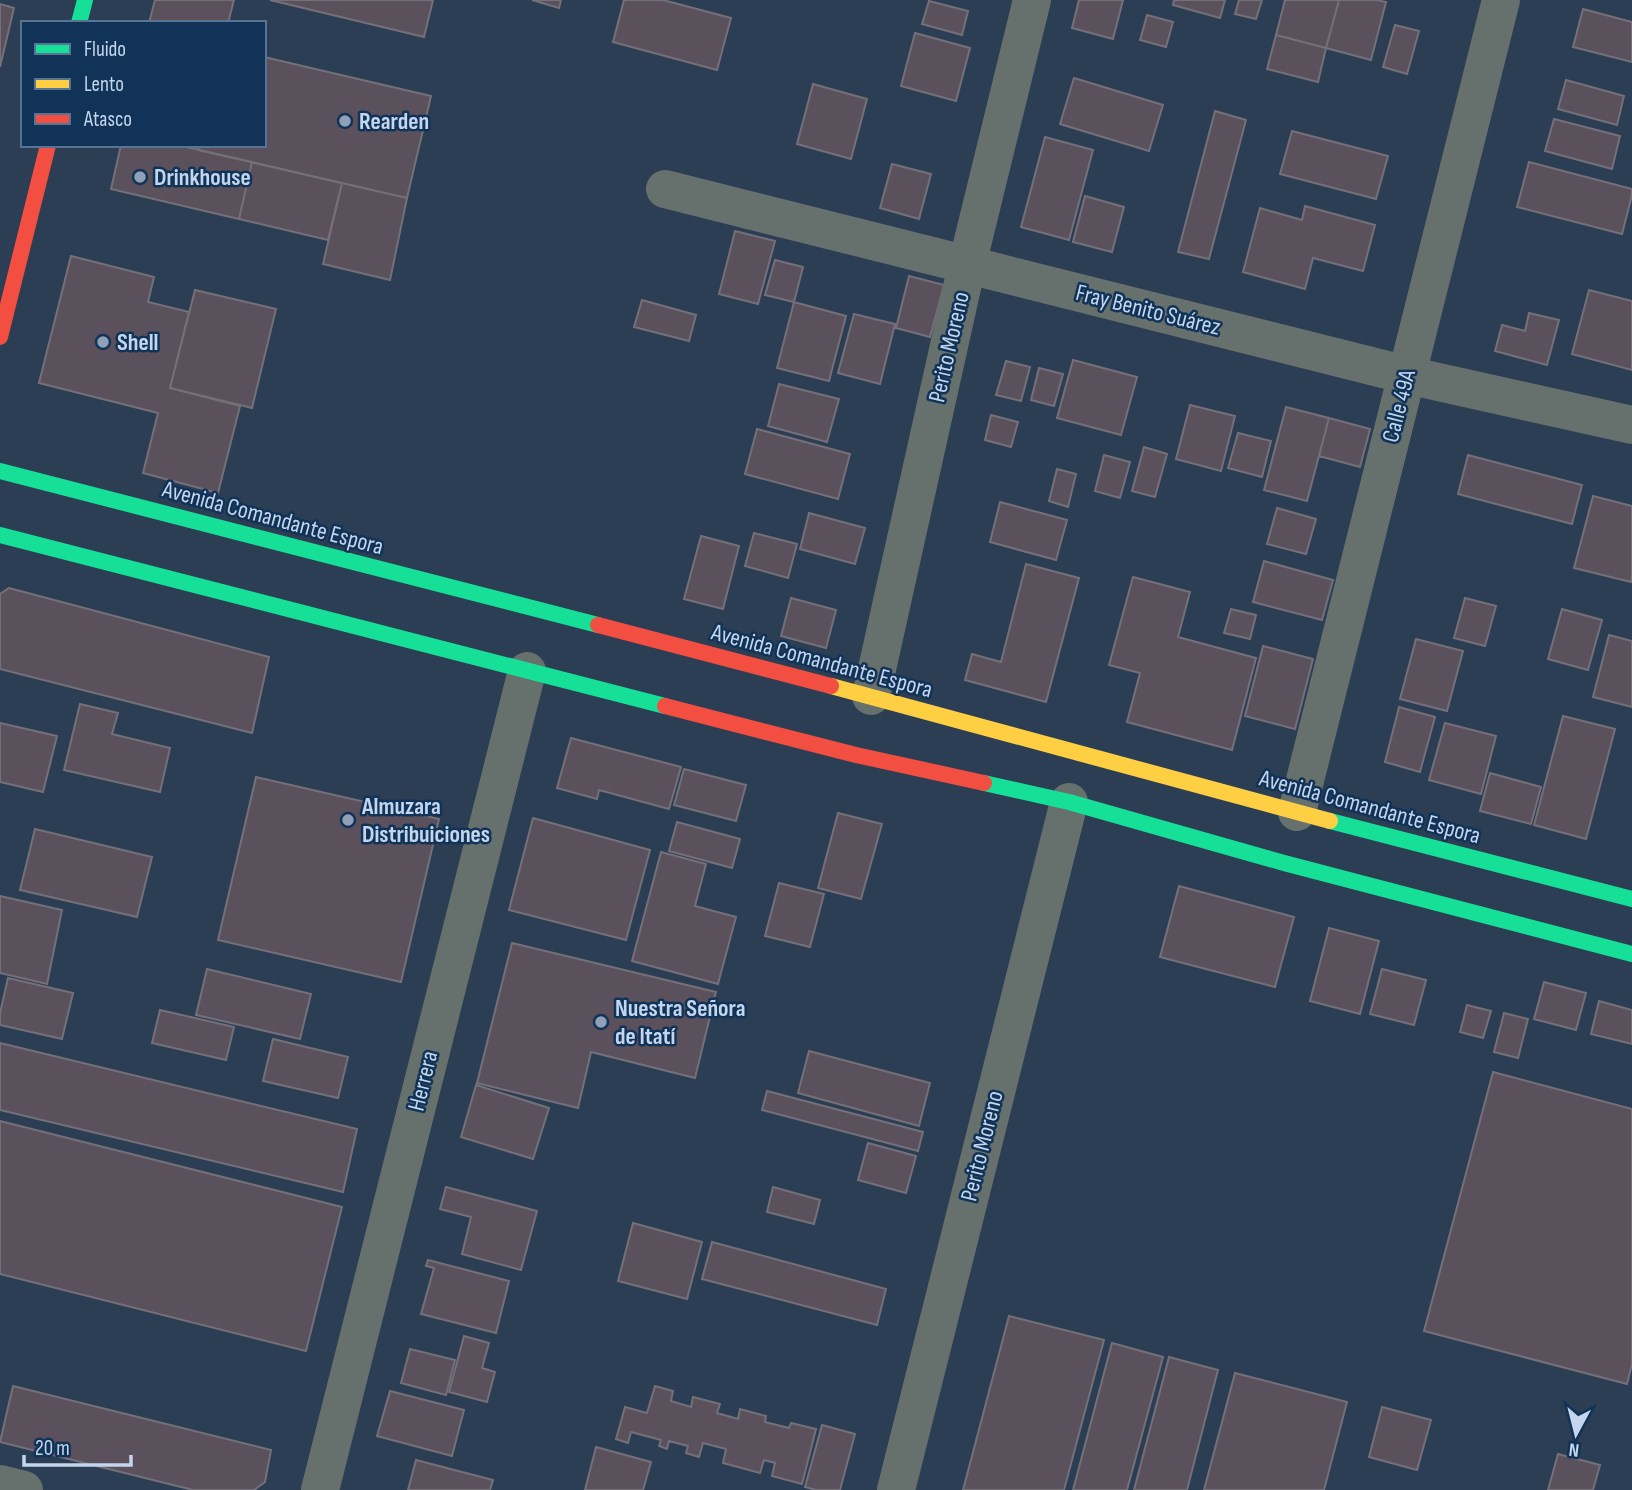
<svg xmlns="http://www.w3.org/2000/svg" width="1632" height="1490" viewBox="0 0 1632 1490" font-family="'Sofia Sans Condensed',sans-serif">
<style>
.building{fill:#5b515d;stroke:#74707a;stroke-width:2}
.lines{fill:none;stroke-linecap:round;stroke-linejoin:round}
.street{stroke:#66706c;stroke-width:38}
.fast{stroke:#16e098;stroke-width:16}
.slow{stroke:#ffcf43;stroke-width:16}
.jam{stroke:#f24e42;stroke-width:16}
.poi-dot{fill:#8ea1b7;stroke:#113358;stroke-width:2.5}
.labels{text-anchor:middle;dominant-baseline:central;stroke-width:5;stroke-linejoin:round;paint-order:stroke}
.poi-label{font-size:24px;font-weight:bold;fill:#c3d6ed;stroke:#113358;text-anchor:start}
.street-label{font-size:24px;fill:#c3d6ed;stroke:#113358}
</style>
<rect width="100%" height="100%" fill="#2c3e53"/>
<path class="building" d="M155,0H234L228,23H149Z
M270,0H433L424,37Z
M532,0H561L559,8Z
M624,0H663L731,18L717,70L613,42Z
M1079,0H1123L1113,39L1072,28Z
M1174,0H1225L1220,18L1173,5Z
M1239,0H1262L1256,19L1235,14Z
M1285,0H1339L1326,48L1276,35Z
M1339,0H1376L1386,2L1371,60L1326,48Z
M929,1L968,11L962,35L922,24Z
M0,4L14,8L0,67Z
M1583,9L1632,22V62L1573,47Z
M1147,15L1173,22L1166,47L1140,40Z
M1395,25L1419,31L1407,74L1383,67Z
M915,33L970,48L956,101L901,86Z
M1276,35L1326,48L1318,82L1267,69Z
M264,57L431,96L407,198L198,150L200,145H264Z
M1074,78L1163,105L1149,151L1060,124Z
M1566,80L1624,96L1617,125L1558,109Z
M813,84L867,99L851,159L797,144Z
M1215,111L1246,120L1209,259L1178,252Z
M1554,119L1620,136L1612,169L1545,151Z
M1292,131L1388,156L1376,199L1280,174Z
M1045,137L1093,150L1069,240L1021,227Z
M121,145H178L252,162L239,219L111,189Z
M252,162L342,183L328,240L239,219Z
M1529,162L1632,189V195L1622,234L1517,207Z
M892,164L931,174L919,219L880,208Z
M342,183L407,198L390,280L323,264Z
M1085,196L1124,207L1112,252L1073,242Z
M1305,206L1375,225L1363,271L1313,258L1305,289L1243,272L1260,208L1302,220Z
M735,231L775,241L758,304L719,294Z
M71,256L154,277L148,302L189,312L170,388L240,406L218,493L143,473L158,413L39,383Z
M775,260L803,267L794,302L765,295Z
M909,276L944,285L930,337L896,328Z
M195,290L276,309L252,408L170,388Z
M1589,290L1632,301V370L1572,354Z
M642,300L696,315L689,341L634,327Z
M794,302L846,316L829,381L777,368Z
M1529,313L1559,320L1547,365L1495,351L1502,325L1525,331Z
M854,314L895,324L880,384L838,373Z
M1073,360L1137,377L1121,435L1057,418Z
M1006,361L1030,367L1021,401L996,395Z
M1039,368L1063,374L1054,406L1031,400Z
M779,384L839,399L827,442L768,426Z
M1190,405L1235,416L1221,471L1176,459Z
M1286,407L1329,418L1307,501L1264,490Z
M991,415L1018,422L1011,447L985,440Z
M1329,418L1370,429L1360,467L1319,456Z
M757,429L850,454L838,499L745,474Z
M1238,433L1271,441L1262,477L1228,468Z
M1144,447L1167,454L1155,497L1132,491Z
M1104,455L1130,462L1120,498L1095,491Z
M1468,455L1582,485L1572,524L1458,494Z
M1057,469L1076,474L1068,507L1049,501Z
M1593,496L1632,506V577L1631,582L1574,568Z
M1000,502L1067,520L1056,560L990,542Z
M1277,508L1316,519L1306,554L1267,544Z
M809,513L865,528L855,564L800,549Z
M754,533L797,544L788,578L745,566Z
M701,536L739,546L723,609L684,599Z
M1264,561L1333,580L1322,620L1253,602Z
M1026,564L1079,578L1046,702L965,680L972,654L1001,662Z
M1133,577L1190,592L1178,637L1256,658L1232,750L1127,722L1140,673L1109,665Z
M9,588L269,657L252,733L0,669V594Z
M791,598L836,610L826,648L781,636Z
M1465,598L1496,606L1485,646L1454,638Z
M1231,609L1256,615L1250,639L1224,633Z
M1562,609L1602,620L1588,670L1548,659Z
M1609,635L1632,641V707L1593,697Z
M1416,639L1463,651L1447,711L1400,699Z
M1263,646L1313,659L1295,729L1245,716Z
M80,704L118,713L112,734L170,748L160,792L64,770Z
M1399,707L1435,717L1420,772L1385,762Z
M1563,716L1615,729L1586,839L1534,825Z
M0,723L57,736L43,792L0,782Z
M1445,723L1496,736L1481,794L1429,780Z
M571,738L681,767L669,809L599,790L597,799L557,788Z
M684,769L746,785L736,821L674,805Z
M1490,773L1541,787L1531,824L1480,811Z
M256,777L439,819L401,982L218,940Z
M838,813L882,824L861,899L818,888Z
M533,818L650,850L626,940L509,910Z
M677,822L740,839L732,868L669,851Z
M35,829L152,857L137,917L20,890Z
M661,852L706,864L695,906L736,917L718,984L632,961Z
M779,883L824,894L810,947L765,936Z
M1179,886L1294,917L1275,987L1160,957Z
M0,896L62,910L47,984L0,973Z
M1329,928L1379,941L1360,1014L1310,1001Z
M512,943L716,992L695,1078L591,1052L578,1108L477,1083Z
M207,969L311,994L300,1039L196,1015Z
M1382,969L1426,980L1414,1025L1370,1014Z
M8,978L73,993L62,1039L0,1025V1013Z
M1544,982L1586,993L1576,1030L1534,1019Z
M1599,1001L1632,1010V1044L1591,1034Z
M1467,1005L1491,1011L1483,1038L1460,1032Z
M160,1010L234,1027L226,1060L152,1043Z
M1504,1013L1528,1019L1518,1058L1494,1052Z
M273,1039L348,1057L338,1098L263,1081Z
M0,1043L357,1129L343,1192L0,1110Z
M809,1051L930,1083L919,1126L798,1093Z
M1493,1072L1632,1109V1364L1627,1384L1424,1331Z
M476,1085L549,1108L533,1159L461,1137Z
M767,1091L923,1132L918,1151L762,1110Z
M0,1121L342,1207L306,1351L0,1274Z
M868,1143L916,1156L906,1193L858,1180Z
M446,1187L537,1211L521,1270L462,1254L471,1217L440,1209Z
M773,1187L820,1200L814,1224L767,1212Z
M633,1223L702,1242L687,1299L618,1281Z
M712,1242L886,1289L877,1325L702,1279Z
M428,1260L509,1281L496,1333L421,1314L434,1268L426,1266Z
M1009,1316L1104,1340L1064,1490H963Z
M464,1336L489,1343L482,1368L495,1372L487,1402L449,1392Z
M1112,1343L1163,1357L1127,1490H1073Z
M410,1349L455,1360L446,1395L401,1383Z
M1169,1357L1218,1370L1187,1490H1134Z
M1235,1373L1347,1402L1324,1490H1204Z
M13,1386L271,1450L265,1482L254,1490H193L0,1442Z
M655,1386L673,1391L671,1401L691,1407L693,1397L720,1404L717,1413L738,1419L740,1409L766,1416L765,1422L789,1428L791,1423L816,1429L802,1484L772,1476L775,1463L764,1460L760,1473L723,1463L726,1449L703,1443L699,1457L686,1453L688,1446L669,1441L667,1449L659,1446L661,1440L631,1432L628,1443L616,1439L625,1407L647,1413Z
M390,1391L464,1410L452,1456L377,1436Z
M1382,1407L1431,1420L1417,1470L1369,1457Z
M822,1425L855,1434L840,1490H816L805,1487Z
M596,1447L651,1462L643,1490H585Z
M1558,1454L1600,1465L1593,1490H1548Z
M416,1460L493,1480L490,1490H408Z"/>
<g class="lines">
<path class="street" d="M665,189L1407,375L1632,425
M871,696L967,265L1032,0
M1297,812L1501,0
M0,1484L24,1490
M320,1490L527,671
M896,1490L1069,802"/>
<path class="fast" d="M79,23L85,0
M0,471L598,625
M0,535L665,706
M984,783L1069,802L1284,863L1632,954
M1330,821L1632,899"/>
<path class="slow" d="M831,686L1330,821"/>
<path class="jam" d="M0,337L48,145
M598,625L831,686
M665,706L856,755L984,783"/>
</g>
<g class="poi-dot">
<circle cx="345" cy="121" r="7"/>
<circle cx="140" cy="177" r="7"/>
<circle cx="103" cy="342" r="7"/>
<circle cx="348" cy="820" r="7"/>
<circle cx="601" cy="1022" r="7"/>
</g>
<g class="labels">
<g class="poi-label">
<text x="359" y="121">Rearden</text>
<text x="154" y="177">Drinkhouse</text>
<text x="117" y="342">Shell</text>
<text x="362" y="806">Almuzara<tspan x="362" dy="28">Distribuiciones</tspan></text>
<text x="615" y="1008">Nuestra Señora<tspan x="615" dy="28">de Itatí</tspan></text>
</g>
<g class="street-label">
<text transform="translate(1148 310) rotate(14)">Fray Benito Suárez</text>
<text transform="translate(949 347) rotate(-77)">Perito Moreno</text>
<text transform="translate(1399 406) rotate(-76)">Calle 49A</text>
<text transform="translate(273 518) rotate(15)">Avenida Comandante Espora</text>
<text transform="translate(822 661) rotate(15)">Avenida Comandante Espora</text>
<text transform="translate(1370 807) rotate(15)">Avenida Comandante Espora</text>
<text transform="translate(423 1081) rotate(-76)">Herrera</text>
<text transform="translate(982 1146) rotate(-76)">Perito Moreno</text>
</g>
</g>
<rect x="21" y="21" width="245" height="126" fill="#113358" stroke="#587494" stroke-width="2"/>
<rect x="35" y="44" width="35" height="10" fill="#16e098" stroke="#587494" stroke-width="2"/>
<text x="84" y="56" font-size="21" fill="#c3d6ed">Fluido</text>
<rect x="35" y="79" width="35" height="10" fill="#ffcf43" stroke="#587494" stroke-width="2"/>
<text x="84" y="91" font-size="21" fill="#c3d6ed">Lento</text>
<rect x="35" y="114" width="35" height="10" fill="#f24e42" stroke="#587494" stroke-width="2"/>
<text x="84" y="126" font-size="21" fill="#c3d6ed">Atasco</text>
<g transform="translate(1576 1434) rotate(187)" stroke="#113358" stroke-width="5" paint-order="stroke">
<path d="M0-5L12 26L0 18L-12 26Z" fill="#c3d6ed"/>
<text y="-10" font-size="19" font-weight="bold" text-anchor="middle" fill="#c3d6ed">N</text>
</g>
<path d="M24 1455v10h107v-10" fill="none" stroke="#c3d6ed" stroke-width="3.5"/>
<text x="35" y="1455" font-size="21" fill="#c3d6ed" stroke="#113358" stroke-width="5" paint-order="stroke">20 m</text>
</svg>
